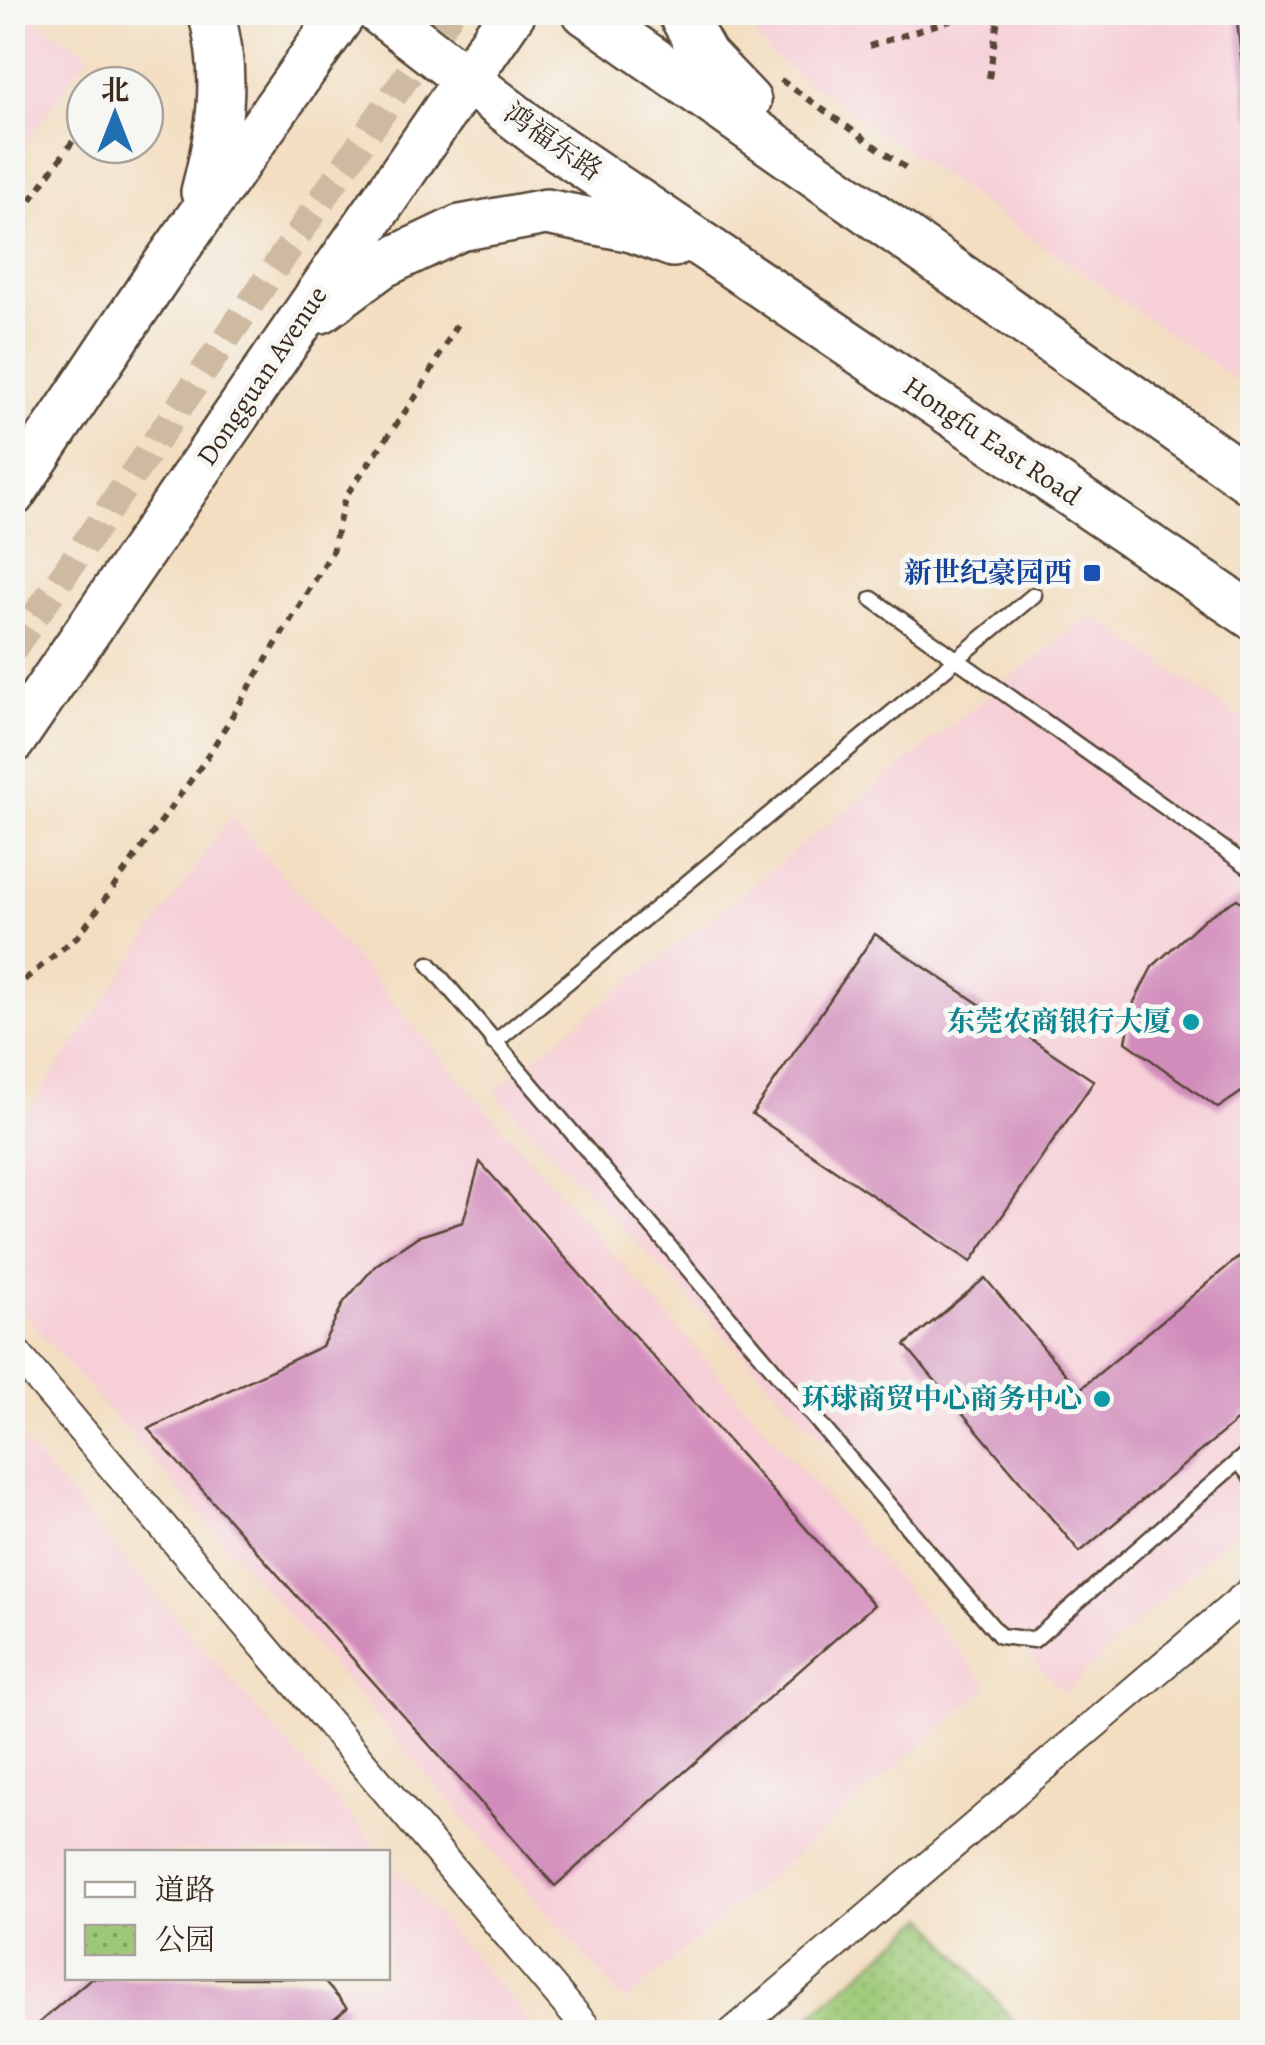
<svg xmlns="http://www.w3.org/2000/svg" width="1265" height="2045" viewBox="0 0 1265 2045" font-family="Alegreya,'Noto Serif SC',serif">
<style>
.built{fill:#f6cfd7}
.park{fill:url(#park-dots);stroke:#6c7a4a;stroke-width:2.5}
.building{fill:#d18cbb}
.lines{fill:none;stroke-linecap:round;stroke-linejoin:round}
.street-tunnel{stroke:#cebaa0;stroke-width:28;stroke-dasharray:28 14;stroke-linecap:butt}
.lane-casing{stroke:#574536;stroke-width:19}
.street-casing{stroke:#574536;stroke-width:32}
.primary-casing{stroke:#574536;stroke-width:50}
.path{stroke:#574536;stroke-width:6;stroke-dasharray:8 8;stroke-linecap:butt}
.lane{stroke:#fff;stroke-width:14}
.street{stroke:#fff;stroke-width:28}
.primary{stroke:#fff;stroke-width:45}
.transit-dot{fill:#1a4fb4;stroke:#f6f6f2;stroke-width:4}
.culture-dot{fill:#0f9aa8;stroke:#f6f6f2;stroke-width:4}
.labels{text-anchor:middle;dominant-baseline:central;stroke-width:10;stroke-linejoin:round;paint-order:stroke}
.street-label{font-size:28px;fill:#3b2a1e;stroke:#f6f6f2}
.transit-label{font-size:28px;font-weight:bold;fill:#164399;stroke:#f6f6f2;text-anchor:end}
.culture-label{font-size:28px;font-weight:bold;fill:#0d838f;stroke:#f6f6f2;text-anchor:end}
</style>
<defs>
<pattern id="park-dots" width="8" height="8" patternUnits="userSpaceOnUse" patternTransform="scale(2.5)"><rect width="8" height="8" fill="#9dc977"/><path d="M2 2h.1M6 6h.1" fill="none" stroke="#81a361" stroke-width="1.8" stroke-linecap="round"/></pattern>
</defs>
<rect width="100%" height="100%" fill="#f6f6f2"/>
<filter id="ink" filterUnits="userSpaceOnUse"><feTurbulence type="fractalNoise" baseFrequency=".01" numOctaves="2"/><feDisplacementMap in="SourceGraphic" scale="20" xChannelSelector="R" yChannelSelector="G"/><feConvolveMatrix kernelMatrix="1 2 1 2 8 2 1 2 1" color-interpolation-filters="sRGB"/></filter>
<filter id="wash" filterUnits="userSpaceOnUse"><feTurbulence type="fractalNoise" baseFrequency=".0048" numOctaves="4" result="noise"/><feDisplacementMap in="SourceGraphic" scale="40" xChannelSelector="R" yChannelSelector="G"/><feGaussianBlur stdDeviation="2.25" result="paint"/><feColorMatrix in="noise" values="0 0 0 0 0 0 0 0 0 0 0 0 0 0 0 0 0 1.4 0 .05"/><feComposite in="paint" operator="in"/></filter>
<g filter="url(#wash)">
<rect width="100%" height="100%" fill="#f3dec1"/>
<path class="built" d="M13,12L26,13L89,53L13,163Z
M744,13H1252V391L780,63L757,39Z
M1091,614L1252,725V1515L1064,1693L493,1091Z
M231,816L990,1686L625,2002L13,1301L12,1134Z
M12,1430L382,1852H68V1978H388V1859L539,2032H13Z"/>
<path class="park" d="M926,1917L1022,2032H792Z"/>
<g id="blocks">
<path class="building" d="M1236,12H1252V123L1247,110Z
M1237,899L1252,909V1085L1218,1108L1126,1042L1134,1002L1152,967L1204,919Z
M875,934L1094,1081L971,1262L752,1114Z
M480,1162L874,1605L555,1886L148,1429L322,1346L344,1302L376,1265L417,1237L463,1222Z
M1252,1246V1408L1080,1552L905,1345L985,1278L1079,1390Z
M91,1978H321L347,2008L318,2032H28Z"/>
</g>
</g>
<g filter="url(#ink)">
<use href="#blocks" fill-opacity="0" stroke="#574536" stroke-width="2.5"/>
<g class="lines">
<path class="street-tunnel" d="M12,650L451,12"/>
<defs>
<path id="lane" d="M872,599L1252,869
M429,964L1000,1636L1034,1640L1252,1449
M494,1043L1034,595
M1238,1461L1252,1478"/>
<path id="street" d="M12,1348L590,2032
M733,2032L1252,1590"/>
<path id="primary" d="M379,12L539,135L1252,616
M585,12L1252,482
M680,12L705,56L748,101
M204,192C220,131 229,75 211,12
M321,310L382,265L460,228L546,212L632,229L673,244
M12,494L157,277L344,12
M12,741L513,12"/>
</defs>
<use href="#lane" class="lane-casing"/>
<use href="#street" class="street-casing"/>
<use href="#primary" class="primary-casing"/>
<path class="path" d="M869,46L977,12
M989,78L999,12
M781,80L906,168
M113,85L119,77
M12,226L85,124
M12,990L79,935L204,762L332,552L345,497L419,392L457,324"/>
<use href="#lane" class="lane"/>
<use href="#street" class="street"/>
<use href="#primary" class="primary"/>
</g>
</g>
<rect class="transit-dot" x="1082" y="563" width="20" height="20" rx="5"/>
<g class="culture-dot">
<circle cx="1191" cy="1022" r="10"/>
<circle cx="1102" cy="1399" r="10"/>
</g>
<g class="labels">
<g class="street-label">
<text transform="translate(553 142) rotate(35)">鸿福东路</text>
<text transform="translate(262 376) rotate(-56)">Dongguan Avenue</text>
<text transform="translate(992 441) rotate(34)">Hongfu East Road</text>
</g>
<g class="transit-label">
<text x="1072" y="573">新世纪豪园西</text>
</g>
<g class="culture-label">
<text x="1171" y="1022">东莞农商银行大厦</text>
<text x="1082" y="1399">环球商贸中心商务中心</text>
</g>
</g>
<rect width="1265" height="2045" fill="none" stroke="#f6f6f2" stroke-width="50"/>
<rect x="65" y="1850" width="325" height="130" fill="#f6f6f2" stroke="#aba49d" stroke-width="2.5"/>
<rect x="85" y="1882" width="50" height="15" fill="#ffffff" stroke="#aba49d" stroke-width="2.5"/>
<text x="155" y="1900" font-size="30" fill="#3b2a1e">道路</text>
<rect x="85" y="1925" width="50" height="30" fill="url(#park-dots)" stroke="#aba49d" stroke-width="2.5"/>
<text x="155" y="1950" font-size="30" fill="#3b2a1e">公园</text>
<g transform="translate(115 115)"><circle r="48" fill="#f6f6f2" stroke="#aba49d" stroke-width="2.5"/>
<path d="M0-8L18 38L0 25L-18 38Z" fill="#1f6fb2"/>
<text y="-15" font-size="28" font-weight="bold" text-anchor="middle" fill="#3b2a1e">北</text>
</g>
</svg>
